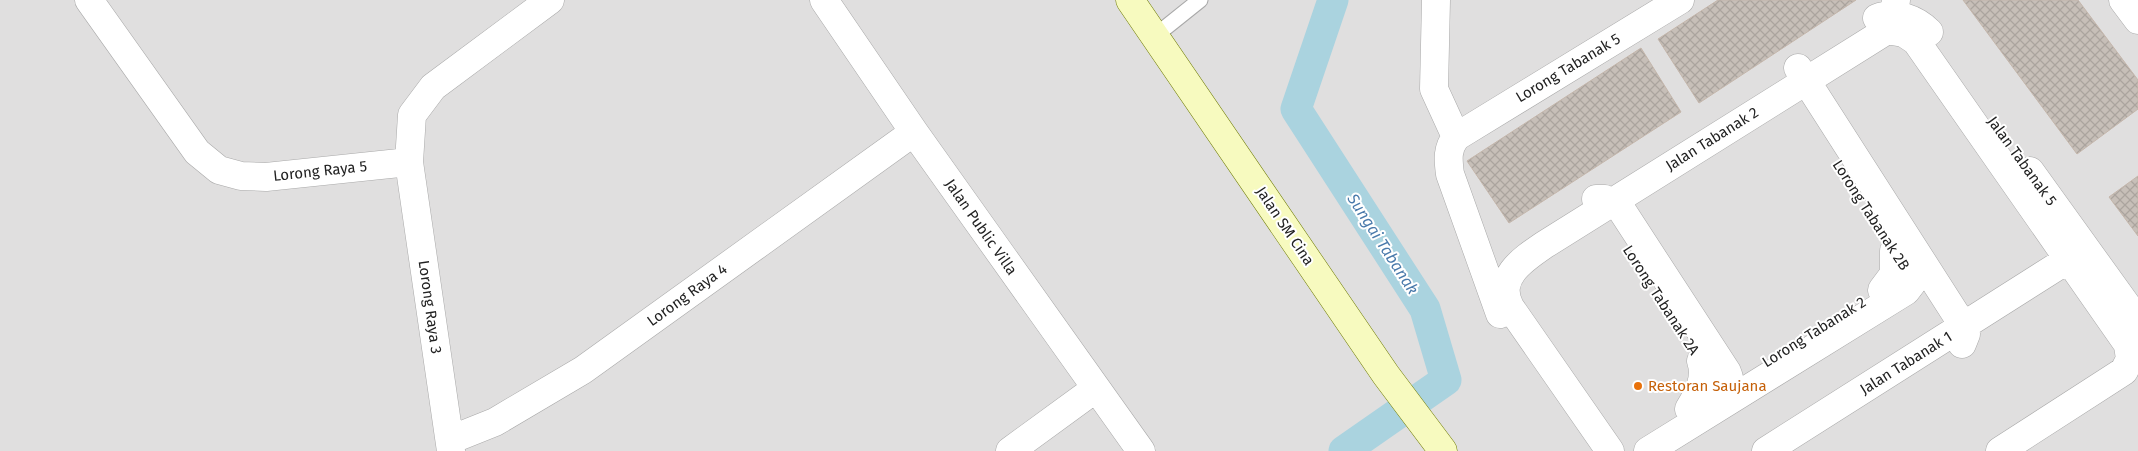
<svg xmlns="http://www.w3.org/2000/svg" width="2138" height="451" viewBox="0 0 2138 451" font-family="'Fira Sans',sans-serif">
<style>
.residential{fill:#e0dfdf}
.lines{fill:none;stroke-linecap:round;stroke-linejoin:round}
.canal{stroke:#aad3df;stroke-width:31}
.building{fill:url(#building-cross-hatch);stroke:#c4b6ab}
.lane-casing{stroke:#a9a9a9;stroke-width:17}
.street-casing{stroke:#a9a9a9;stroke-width:29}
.secondary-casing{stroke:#707d05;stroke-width:29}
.lane{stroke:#fff;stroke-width:15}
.street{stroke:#fff;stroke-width:28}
.secondary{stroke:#f7fabf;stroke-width:28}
.food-dot{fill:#e8710a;stroke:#fff;stroke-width:2}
.labels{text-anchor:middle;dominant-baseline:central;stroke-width:4;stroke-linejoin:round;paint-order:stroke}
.street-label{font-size:15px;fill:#222;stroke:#fff}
.food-label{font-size:15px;fill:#c56008;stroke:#fff;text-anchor:start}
.water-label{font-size:16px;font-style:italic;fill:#4a7aab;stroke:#fff}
</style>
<defs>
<pattern id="building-cross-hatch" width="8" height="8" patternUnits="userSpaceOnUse" patternTransform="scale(1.25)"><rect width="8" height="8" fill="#c7bfb8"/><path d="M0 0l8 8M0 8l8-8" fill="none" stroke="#aba49e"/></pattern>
</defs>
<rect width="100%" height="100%" fill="#f2efe9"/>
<path class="residential" d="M0,0H2138V451H0Z"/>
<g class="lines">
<path class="canal" d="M1333,0L1296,109L1425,309L1446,380L1344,451"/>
</g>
<path class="building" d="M1718,0H1856L1699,103L1658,39Z
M1963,0H2078L2138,80V109L2077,154Z
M1641,48L1681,112L1509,223L1467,161Z
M2138,176V236L2109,197Z"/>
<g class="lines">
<defs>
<path id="lane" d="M1155,36L1200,0"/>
<path id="street" d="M89,0L197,152L219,170L241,176L266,177L409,162L412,115L433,87L550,0
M824,0L914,132L1141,451
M1436,0L1434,89L1456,137
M2123,0L2138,20
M1877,18C1895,11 1916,19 1929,32
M1892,31L1904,33L1916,41L2138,359
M1798,68L1964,327L1966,334L1962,344
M409,162L451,451
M2030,171L2138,321
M1596,199H1605L1619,206L1727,372C1733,386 1729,395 1720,406
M1882,290L1894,274V251
M1500,314L1450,174C1448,159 1447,149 1456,137L1680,0
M1689,409C1698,394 1707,378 1701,361
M450,440L495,422L583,370L914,132
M1010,451L1095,389
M1610,451L1510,307C1495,278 1522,260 1544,245L1881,34L1893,20L1896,0
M1648,451L1906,291L1919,274L1920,259
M1766,451L2064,262L2072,260L2087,262
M2000,451L2124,371L2130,359L2128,345"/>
<path id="secondary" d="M1130,0L1386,375L1443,451"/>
</defs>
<use href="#lane" class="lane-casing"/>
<use href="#street" class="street-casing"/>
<use href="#secondary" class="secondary-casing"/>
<use href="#lane" class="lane"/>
<use href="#street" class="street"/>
<use href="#secondary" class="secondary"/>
</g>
<circle class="food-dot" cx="1638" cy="386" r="5"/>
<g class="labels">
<g class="street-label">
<text transform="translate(1568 68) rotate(-31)">Lorong Tabanak 5</text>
<text transform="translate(1712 139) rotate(-32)">Jalan Tabanak 2</text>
<text transform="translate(2022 161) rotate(54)">Jalan Tabanak 5</text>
<text transform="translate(320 171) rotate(-6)">Lorong Raya 5</text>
<text transform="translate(1871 215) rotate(57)">Lorong Tabanak 2B</text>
<text transform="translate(1285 226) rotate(56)">Jalan SM Cina</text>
<text transform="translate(981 227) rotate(55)">Jalan Public Villa</text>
<text transform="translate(687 295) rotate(-36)">Lorong Raya 4</text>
<text transform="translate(1661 300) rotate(57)">Lorong Tabanak 2A</text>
<text transform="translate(430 307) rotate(82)">Lorong Raya 3</text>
<text transform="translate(1814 332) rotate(-32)">Lorong Tabanak 2</text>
<text transform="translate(1906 363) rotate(-32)">Jalan Tabanak 1</text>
</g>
<g class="food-label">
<text x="1648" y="386">Restoran Saujana</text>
</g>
<g class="water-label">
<text transform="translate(1383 244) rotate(57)">Sungai Tabanak</text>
</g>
</g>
</svg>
